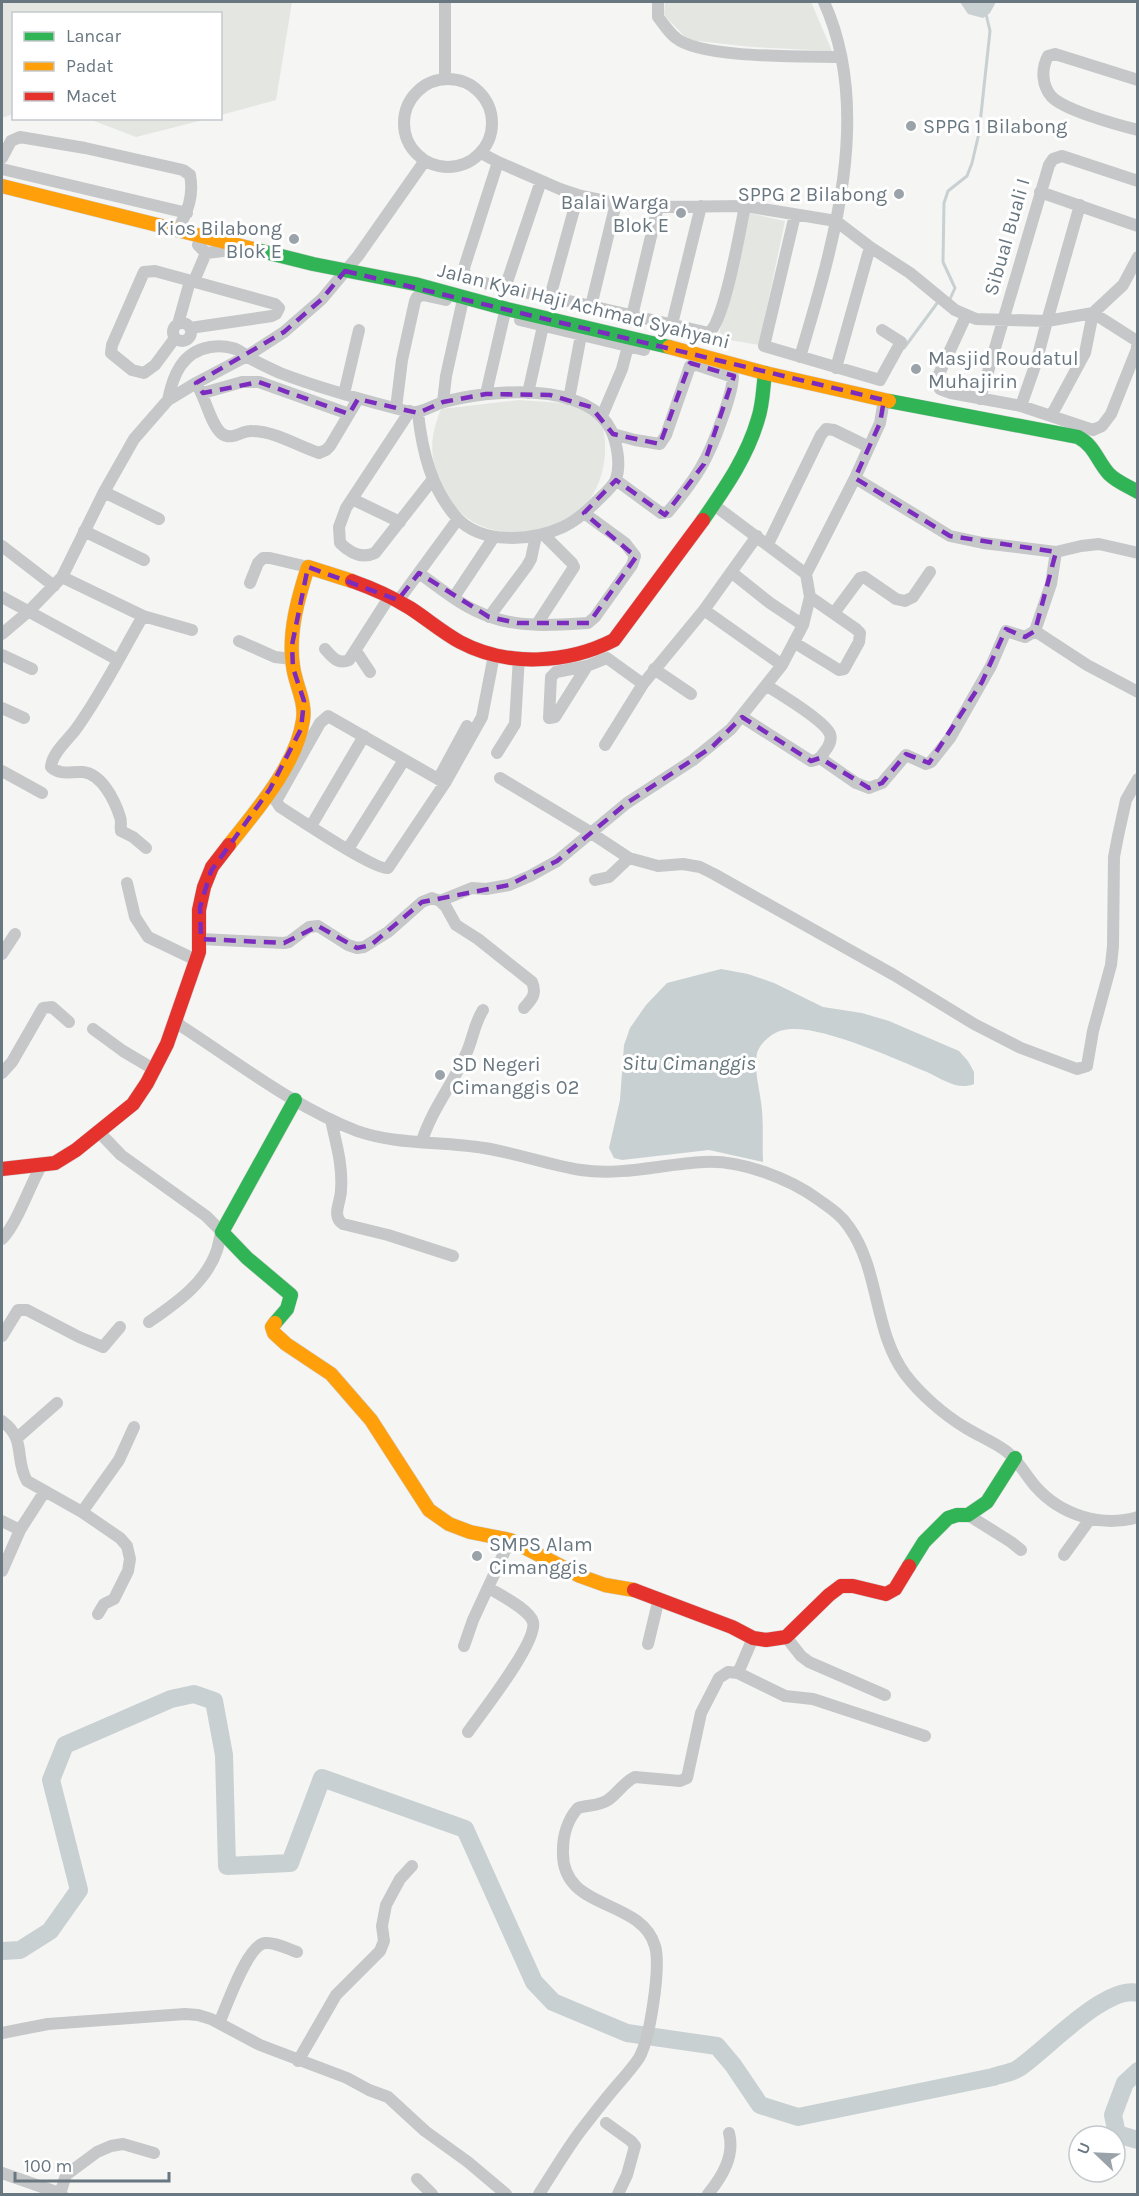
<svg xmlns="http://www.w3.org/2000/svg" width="1139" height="2196" viewBox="0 0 1139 2196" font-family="Karla,sans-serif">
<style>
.green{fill:#e4e6e2}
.water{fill:#c8d0d2}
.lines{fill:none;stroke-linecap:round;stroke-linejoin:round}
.stream{stroke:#c8d0d2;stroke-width:3}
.river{stroke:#c8d0d2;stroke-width:18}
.fast-casing{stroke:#d0d1d1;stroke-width:15}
.slow-casing{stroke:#d0d1d1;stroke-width:15}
.jam-casing{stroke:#d0d1d1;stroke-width:15}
.street{stroke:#c6c7c8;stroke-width:12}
.fast{stroke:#30b455;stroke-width:14}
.slow{stroke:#ff9f0a;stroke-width:14}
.jam{stroke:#e5322d;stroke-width:14}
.marked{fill:none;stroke:#7b2cbf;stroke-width:4.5;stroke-dasharray:12 8;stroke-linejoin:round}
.poi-dot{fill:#9aa3a9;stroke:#fff;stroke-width:2}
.labels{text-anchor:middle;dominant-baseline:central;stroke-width:6;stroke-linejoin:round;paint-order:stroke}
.poi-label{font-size:20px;fill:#697780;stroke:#fff;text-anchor:start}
.street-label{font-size:20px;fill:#697780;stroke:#fff}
.water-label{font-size:21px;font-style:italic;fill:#65777c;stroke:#fff}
</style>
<rect width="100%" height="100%" fill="#f5f5f4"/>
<path class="green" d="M2,2H292L276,100L221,115L220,14H14L13,114L2,118Z
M665,2H811L832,51L752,47L688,40L664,15Z
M89,119H207L136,137Z
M749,213L785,221L759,345L718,338Z
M519,400L577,404L601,419C611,454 603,495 572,517C565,522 554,524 546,528C541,530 535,533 529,534C524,536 517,534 511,533C478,529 458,518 443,488C429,459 429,439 441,409Z"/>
<path class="water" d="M960,2H996L990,13L983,18L968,14Z
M721,969L748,974L774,983L823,1007L862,1013L889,1021L959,1051L968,1061L974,1072V1084C958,1091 942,1079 927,1072C896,1059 815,1022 784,1030C778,1031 772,1034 768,1038C763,1042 759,1047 757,1053C754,1070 759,1086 761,1102C764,1122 762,1142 763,1162L709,1150L622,1160L614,1158L609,1148L620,1100L624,1045L630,1028L646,1005L667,983Z"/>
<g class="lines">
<path class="stream" d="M950,299L955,288L943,262L944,203L948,191L967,176L972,163L979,133L990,31L986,14
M904,348L938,302"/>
<path class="river" d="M2,1951L20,1950L50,1931L79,1890L51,1780L65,1745L171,1699L194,1694L214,1701L224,1755L227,1866L290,1863L322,1778L465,1829L534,1982L553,2002L627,2033L717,2046L733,2065L760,2105L798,2117L993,2077C1001,2074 1012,2073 1019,2068C1046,2050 1106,1984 1138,1993
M1138,2071L1125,2083L1113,2115L1117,2134L1138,2140"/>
<defs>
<path id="fast" d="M257,250L313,264L415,284L507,309L669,347
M889,401L1078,437C1095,446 1097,461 1109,474C1117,482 1128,486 1138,492
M703,520C725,488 747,457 758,419C763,404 763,388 765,373
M275,1323L287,1309L291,1295L247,1258L222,1232L295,1100
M909,1566L924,1542L948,1518L957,1515H968L987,1502L1015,1458"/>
<path id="slow" d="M2,186L257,250
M669,347L765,373L889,401
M229,845C256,811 297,764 303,720C306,701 295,684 293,666C288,633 298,598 308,567L352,581
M275,1323L272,1327L274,1333L286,1344L331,1374L371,1420L429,1510L449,1524L470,1532L510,1540L580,1576L605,1585L634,1590"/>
<path id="jam" d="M352,581C372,588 392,597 410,608C427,619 442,632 460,642C507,667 567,664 614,640L703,520
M2,1169L55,1163L76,1150L133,1104L147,1083L167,1044L199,952V910L204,887L212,867L229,845
M634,1590L732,1627L753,1638L766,1640L786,1637L829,1595L841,1586H853L886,1594L895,1589L909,1566"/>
</defs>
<use href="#fast" class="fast-casing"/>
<use href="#slow" class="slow-casing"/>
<use href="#jam" class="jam-casing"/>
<path class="street" d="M445,2V78
M658,2V17C663,23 669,33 676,38C701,59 806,56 841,57
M404 123a44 44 0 1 1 88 0a44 44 0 1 1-88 0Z
M1138,80L1055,54L1048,56C1041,69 1042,85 1051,96C1063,110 1118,125 1138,130
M481,153L498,162L560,189L578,195L616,203L658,207L745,206L836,221L870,247L910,273L955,310L976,319L1047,321L1093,313L1123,285L1138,257
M2,158L11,141L20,137L85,148L183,170L190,175C194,195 188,211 178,229
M498,162L464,268L465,277L498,287L569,301L709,333C725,320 740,230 745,206
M2,169L187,213
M1040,192L1138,226
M795,215L764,346L880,380L901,342L882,330
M197,234L200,240L198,245L206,253L223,251L221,240
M194,281L206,253
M505,288L541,181
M550,297L578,195
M591,306L616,203
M632,316L658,207
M966,316L939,374L937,383L940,389L951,393L1021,406L1093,430L1102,426L1111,414L1137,349V341L1093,313L1085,353L1051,416
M520,320L644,350
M173 332a9 9 0 1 1 18 0a9 9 0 1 1-18 0Z
M178,324L190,281
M672,324L701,206
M175,338L155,365L144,373L132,370L111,353L112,345L144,272L155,271L275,304L279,308L276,314L272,316L190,328
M800,357C833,246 874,112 824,2
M836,368L870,247
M196,383C205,396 210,423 221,433C232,442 241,430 252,431C274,431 298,446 319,453L326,450L330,446L358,399
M203,393L242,382H259L349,414
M528,393L543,326
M344,394L359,330
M486,394L504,316
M569,399L581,335
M980,399L1049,165L1053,159L1062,156L1138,181
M168,400C173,375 182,352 210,347C216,346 226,346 232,348C238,349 243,353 248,357C258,363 269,368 280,373C322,389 366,401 410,412C422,414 432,405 444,402C488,390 586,380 611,430C617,443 621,465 616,479C613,487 602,496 596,502C586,512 576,521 563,527C533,541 482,545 457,518C431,489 422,450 418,413
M443,402L446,376L462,304
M1021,406L1036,363L1047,321L1080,205
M396,408L402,360L415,301L417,297L423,295L446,300
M410,411L346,508L339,527L340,543C350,553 362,559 375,553L433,479
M602,416L622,369L628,346
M613,434L635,440L660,444L666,435L690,366L697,365L733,377C732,391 727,405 722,419C708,460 696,479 668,512L661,513L616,480
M855,478L950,536L983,543L1056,552L1081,546L1099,544L1138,553
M104,492L159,519
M352,499L400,522
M714,505L806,574
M84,531L144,560
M768,544L821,435L826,429L834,430L869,447
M2,546L54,586
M731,572L770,603L803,625
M419,573C441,589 465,609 491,617C521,628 557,625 588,623L595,617L632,565L635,556L625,543L584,513
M62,577L143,616L192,630
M250,583L258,563L263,558H270L308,567
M2,597L118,660
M454,597L494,537
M398,601L458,519
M704,610L782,665
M834,613L860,578L864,577L896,599L905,601L913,597L930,572
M143,616C121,654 102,693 76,729C68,740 52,753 51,767C61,776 71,771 83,772C102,774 115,801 120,817C122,822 120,826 121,831L133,837L146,848
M489,617L527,566L531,559L536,536
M537,624L574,567L572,563L544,535
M1035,631L1087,665L1138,692
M2,634L29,611L62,577L104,492L134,439L168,400L196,383L247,356L284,332L322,299L358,256L424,162
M239,641L275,657L292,659
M795,643L839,670L844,669L859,642L860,633L856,629L810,597
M325,649C332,657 338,665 349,660L390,596
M356,651L370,672
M2,655L32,669
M587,666L555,717L549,718L551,677L556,672L587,666L607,658L643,684
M654,669L691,694
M2,708L24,718
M742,717L811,761C819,760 821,757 825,751C829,746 832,740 830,734C825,721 780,694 767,686
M605,745L643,684L704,610L757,536
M497,753L515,724L519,657
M820,758L856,783L869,788L882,783L906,755L926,764L931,762L950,738L991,666L1006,631L1025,637L1035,631L1051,584L1056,552
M2,771L42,793
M440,776L467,726
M500,778L585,829L629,858L658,866L683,864L700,867L714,874L894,975L974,1024L1021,1048L1077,1069L1087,1066L1093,1031L1111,965L1113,946L1114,857L1118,836L1126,800L1138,779
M445,783L328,716L320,723L276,801L280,807C296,817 376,871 388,868L445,783L482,717L494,655
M311,826L364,736
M348,849L404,760
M595,880L609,877L629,858
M127,883L135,917L148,937L196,960
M440,901L472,888L486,889L509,885L530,876L557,861L627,803L693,760L731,729L782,665L803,625L810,597L806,574L855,478L880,423L884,400
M201,939L284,943L289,942L309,927L318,926L348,945L357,948L364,947L388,932L422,902L432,898L440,901L446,907L456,925L478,939L532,982C537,994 532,999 524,1008
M2,954L15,934
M176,1020L181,1026C237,1062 294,1107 357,1131C396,1145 443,1141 484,1148C517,1153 548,1165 581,1170C622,1176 663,1164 704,1162C741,1160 789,1178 819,1200C830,1208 841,1215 849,1227C880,1270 873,1330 905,1374C920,1394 944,1415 966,1428C979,1436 994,1442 1006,1451C1019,1461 1026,1476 1036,1487C1061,1515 1102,1528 1138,1517
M93,1029L123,1051L155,1070
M2,1073L12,1062L43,1008L52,1007L69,1022
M331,1120C336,1143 343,1166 341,1190C341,1202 331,1216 343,1224L388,1235L453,1256
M99,1132L121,1155L206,1216L222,1232C219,1238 219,1244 217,1250C206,1283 176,1303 149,1322
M422,1141C432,1109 453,1084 466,1054C473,1039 474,1024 483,1010
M2,1239C17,1224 29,1187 41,1166
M2,1336L18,1310H27L79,1337L103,1347L120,1327
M2,1421C27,1439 14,1459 27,1481L82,1512L120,1538L127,1546L130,1559L128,1571L114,1599L104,1604L98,1614
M17,1438L57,1403
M82,1512L119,1460L134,1427
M968,1515L1011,1542L1021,1550
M2,1521L20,1530
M1064,1555L1090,1519
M2,1571L20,1530L45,1491
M786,1637L801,1656L809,1662L885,1695
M753,1638L738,1673L785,1696L813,1699L925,1736
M648,1644L659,1598
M464,1646L473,1620L510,1540
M468,1732C481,1713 538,1642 533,1622C529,1609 500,1595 489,1588
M219,2023C227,2006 247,1945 265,1943C276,1942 288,1949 297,1952
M2,2033L48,2024L185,2014L198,2015L211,2019L260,2045L347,2078L369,2090L388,2097L425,2131L468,2162L506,2194
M298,2061L336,1995L380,1951L384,1941L382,1926L386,1905L400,1879L412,1866
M606,2123L631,2141L635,2146L627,2175L618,2194
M2,2173L62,2194
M417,2179L432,2194
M60,2194L66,2175L97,2152L111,2146L123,2144L154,2153
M539,2194C552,2174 565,2152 579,2133C592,2116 605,2099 619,2083C626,2075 633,2067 639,2058C650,2039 661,1967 655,1946C641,1897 560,1912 563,1850C563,1835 568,1819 578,1808C588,1805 599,1806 608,1800C618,1793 624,1782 635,1777L680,1781L687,1778L701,1713L719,1678L728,1672L738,1673
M708,2194C722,2177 735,2156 729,2133"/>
<use href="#fast" class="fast"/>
<use href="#slow" class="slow"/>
<use href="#jam" class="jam"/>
</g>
<path class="marked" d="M345,271L884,400L880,423L855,478L950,536L1056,552L1035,631L1025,637L1006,629L982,682L929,763L906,754L882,783L869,788L820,758L811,761L742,717L712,747L627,803L557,861L509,885L422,902L371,945L357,948L318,926L284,943L201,939L200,907L211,871L270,789L301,729L304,701L293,668L292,645L308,567L398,600L419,573L489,617L517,623H589L636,557L584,513L616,480L665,515L704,464L734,376L690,363L660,444L613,434L591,407L550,395L486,394L443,402L418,413L358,399L349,414L259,382L203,393L196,383L284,332L322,299Z"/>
<g class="poi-dot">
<circle cx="911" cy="126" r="6"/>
<circle cx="899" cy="194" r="6"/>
<circle cx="681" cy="213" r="6"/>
<circle cx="294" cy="239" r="6"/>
<circle cx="916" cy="369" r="6"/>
<circle cx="440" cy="1075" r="6"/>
<circle cx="477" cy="1556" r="6"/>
</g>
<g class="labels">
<g class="poi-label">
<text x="923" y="126">SPPG 1 Bilabong</text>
<text x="887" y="194" text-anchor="end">SPPG 2 Bilabong</text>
<text x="669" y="202" text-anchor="end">Balai Warga<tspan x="669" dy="23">Blok E</tspan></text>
<text x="282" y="228" text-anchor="end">Kios Bilabong<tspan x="282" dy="23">Blok E</tspan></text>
<text x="928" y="358">Masjid Roudatul<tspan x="928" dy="23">Muhajirin</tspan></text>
<text x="452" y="1064">SD Negeri<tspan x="452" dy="23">Cimanggis 02</tspan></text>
<text x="489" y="1544">SMPS Alam<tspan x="489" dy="23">Cimanggis</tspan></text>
</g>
<g class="street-label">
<text transform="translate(1007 237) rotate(-74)">Sibual Buali I</text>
<text transform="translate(584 306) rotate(14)">Jalan Kyai Haji Achmad Syahyani</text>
</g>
<g class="water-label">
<text x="689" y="1063">Situ Cimanggis</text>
</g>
</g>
<rect width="1139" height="2196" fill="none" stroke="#697780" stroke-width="6"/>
<rect x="12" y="12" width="210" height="108" fill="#ffffff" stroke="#c3c9cc" stroke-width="1.5"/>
<rect x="24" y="32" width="30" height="9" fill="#30b455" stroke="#c3c9cc" stroke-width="1.5"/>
<text x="66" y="42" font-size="18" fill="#697780">Lancar</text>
<rect x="24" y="62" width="30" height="9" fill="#ff9f0a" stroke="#c3c9cc" stroke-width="1.5"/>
<text x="66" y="72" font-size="18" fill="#697780">Padat</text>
<rect x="24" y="92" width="30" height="9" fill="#e5322d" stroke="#c3c9cc" stroke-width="1.5"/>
<text x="66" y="102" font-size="18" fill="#697780">Macet</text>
<g transform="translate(1097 2154) rotate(293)"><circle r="28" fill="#ffffff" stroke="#c3c9cc" stroke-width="1.5"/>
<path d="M0-4.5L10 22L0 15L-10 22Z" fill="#9aa3a9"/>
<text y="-9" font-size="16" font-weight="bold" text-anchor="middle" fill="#697780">U</text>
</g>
<path d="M15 2172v9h154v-9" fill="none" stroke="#697780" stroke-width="3"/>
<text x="24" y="2172" font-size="18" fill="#697780" stroke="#ffffff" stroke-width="4.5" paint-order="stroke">100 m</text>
</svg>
